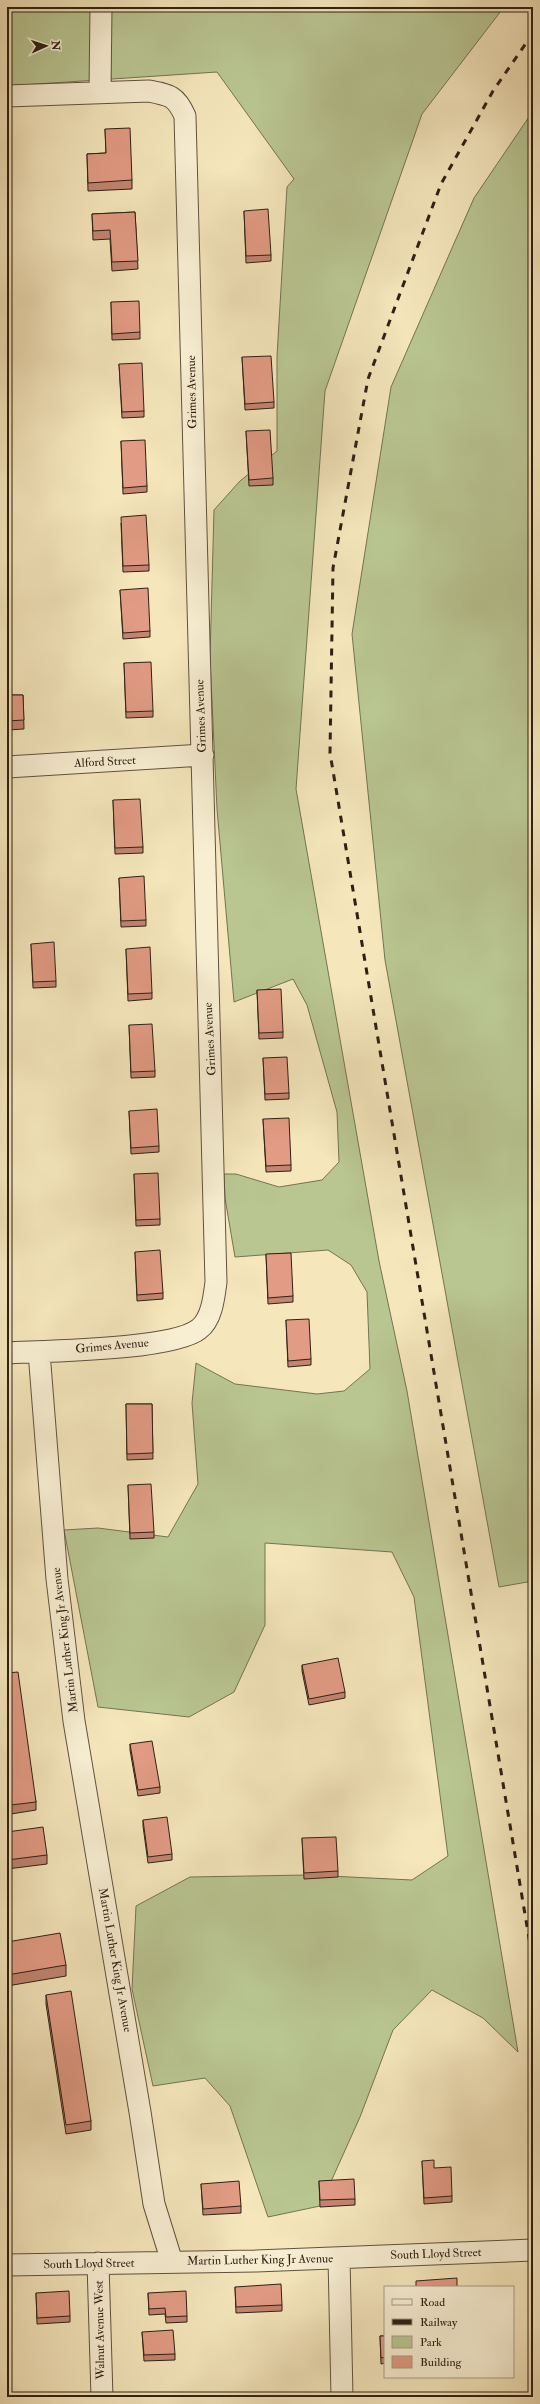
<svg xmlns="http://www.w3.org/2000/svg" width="540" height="2404" viewBox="0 0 540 2404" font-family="'IM FELL Double Pica',serif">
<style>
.green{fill:#b9c692;stroke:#747354}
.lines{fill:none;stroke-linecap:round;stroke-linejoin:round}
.minor-casing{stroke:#60523f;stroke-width:23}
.minor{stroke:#f8efd3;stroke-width:21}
.rail{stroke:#2f2015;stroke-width:3;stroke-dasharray:7 7;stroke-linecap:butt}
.wall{fill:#c28572;stroke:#2f2015}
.building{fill:#e29b85;stroke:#2f2015}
.labels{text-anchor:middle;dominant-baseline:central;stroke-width:3;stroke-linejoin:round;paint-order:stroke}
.street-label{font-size:12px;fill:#2f2015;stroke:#f8efd3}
</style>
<rect width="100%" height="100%" fill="#f5e6bc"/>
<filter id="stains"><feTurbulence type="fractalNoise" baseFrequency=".005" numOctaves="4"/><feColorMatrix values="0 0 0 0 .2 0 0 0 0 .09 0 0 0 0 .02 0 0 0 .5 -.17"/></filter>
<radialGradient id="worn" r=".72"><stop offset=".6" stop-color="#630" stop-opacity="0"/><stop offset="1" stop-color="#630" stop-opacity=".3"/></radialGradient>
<path class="green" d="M7,7H504L422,114L325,391L296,789L379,1261L407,1391L518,2052L483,2018L432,1990L393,2030L360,2117L320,2206L268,2217L230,2106L205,2078L153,2086L132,1989L136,1906L190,1877L308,1875L412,1880L448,1856L414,1597L392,1552L265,1543V1625L234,1692L189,1717L98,1707L64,1530L98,1528L168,1537L198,1484L192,1403L196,1363L235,1384L317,1394L344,1391L370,1369L367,1292L351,1265L328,1250L235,1257L225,1198L224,1174H236L279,1187L322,1180L339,1162L337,1112L307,1005L293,979L234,1002L217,809L210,658L214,510L240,481L277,451V356L287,187L294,179L217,72L7,86Z
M533,111V1581L499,1587L385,960L352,634L391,387L474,198Z"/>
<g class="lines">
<defs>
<path id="minor" d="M100,92L101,7
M7,96L149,91C170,95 176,96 185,116L216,1282C214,1297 212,1319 199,1329C173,1350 46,1351 7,1353
M7,767L203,755
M39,1352L57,1579L74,1721L140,2112L154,2204L172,2262
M339,2258L342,2397
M98,2263L102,2397
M7,2265L256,2261L533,2250"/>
</defs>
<use href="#minor" class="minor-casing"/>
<use href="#minor" class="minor"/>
<path class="rail" d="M533,33L493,91L441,184L368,379L333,568L330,753L533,1962"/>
</g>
<path class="wall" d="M105,129L132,180V189L88,191L87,154L106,153Z
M244,211L271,255V261L246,263Z
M135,212L138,269L112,271L110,239L93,240L92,214Z
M111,302L140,332V339L112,340Z
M242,357L274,402V408L245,410Z
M119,364L144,411V417L122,418Z
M246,431L273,478V485L249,486Z
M121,441L147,486V492L123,494Z
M121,523L149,565V571L123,572Z
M120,590L150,631V637L123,639Z
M124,663L153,711V717L126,718Z
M7,695H23L24,729L7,730Z
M113,800L143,847V853L115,854Z
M119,878L146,920V926L121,927Z
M31,944L56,981V987L33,988Z
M126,949L152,993V999L128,1001Z
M257,990L283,1032V1038L259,1039Z
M129,1025L155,1071V1077L131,1078Z
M263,1058L289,1093V1099L265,1100Z
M129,1111L159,1146V1152L131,1154Z
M263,1119L291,1165V1171L266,1172Z
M134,1174L160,1219V1225L136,1226Z
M135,1252L163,1293V1299L137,1301Z
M266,1254L293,1296V1302L268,1304Z
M286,1320L311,1359V1365L288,1367Z
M126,1404H152L153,1459L127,1460Z
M128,1485L154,1532V1538L130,1539Z
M7,1614L9,1647V1655H7Z
M302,1665L345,1692V1698L309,1705L302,1671Z
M7,1673L36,1802V1810L11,1814L7,1787Z
M130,1744L160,1787V1793L138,1796L130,1750Z
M143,1820L172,1854V1860L148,1863L143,1826Z
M7,1832L47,1855V1864L7,1869Z
M302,1838L338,1871V1877L304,1879Z
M7,1942L66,1965V1976L7,1986Z
M46,1995L91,2121V2130L66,2134L46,2004Z
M422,2161L434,2168L452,2196V2202L424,2204Z
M319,2181L355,2199V2205L320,2207Z
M201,2184L241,2206V2213L203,2215Z
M235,2287L282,2305V2311L236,2313Z
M36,2293L70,2316V2322L37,2324Z
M148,2293L187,2316V2322L166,2323L165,2314L149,2315Z
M142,2332L175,2354V2360L144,2361Z
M380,2336H385V2363L381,2364Z"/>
<path class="building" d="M130,128L132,180L88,183L87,154L106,153L105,129Z
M268,209L271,255L246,256L244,211Z
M135,212L138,261L112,262L110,230L93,231L92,214Z
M139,301L140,332L112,334L111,302Z
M271,356L274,402L245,404L242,357Z
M142,363L144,411L122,412L119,364Z
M270,430L273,478L249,480L246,431Z
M145,440L147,486L123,488L121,441Z
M146,515L149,565L123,566L121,517Z
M148,588L150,631L123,633L120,590Z
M151,662L153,711L126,712L124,663Z
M7,695H23L24,720L7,721Z
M140,799L143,847L115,848L113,800Z
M144,876L146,920L121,921L119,878Z
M54,942L56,981L33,982L31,944Z
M150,947L152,993L128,994L126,949Z
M281,989L283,1032L259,1033L257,990Z
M152,1024L155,1071L131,1072L129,1025Z
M287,1057L289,1093L265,1094L263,1058Z
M157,1109L159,1146L131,1148L129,1111Z
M289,1118L291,1165L266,1166L263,1119Z
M158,1173L160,1219L136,1220L134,1174Z
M160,1250L163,1293L137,1295L135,1252Z
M291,1253L293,1296L268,1298L266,1254Z
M309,1319L311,1359L288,1361L286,1320Z
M126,1404H152L153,1453L127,1454Z
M151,1484L154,1532L130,1533L128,1485Z
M7,1614H8L9,1647H7Z
M338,1658L345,1692L309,1699L302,1665Z
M18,1672L36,1802L11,1805L7,1778V1673Z
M152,1741L160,1787L138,1790L130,1744Z
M167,1817L172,1854L148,1857L143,1820Z
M43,1827L47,1855L7,1860V1832Z
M336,1837L338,1871L304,1873L302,1838Z
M60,1933L66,1965L7,1975V1942Z
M71,1991L91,2121L66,2125L46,1995Z
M434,2160V2168L451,2167L452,2196L424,2198L422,2161Z
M354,2179L355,2199L320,2200L319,2181Z
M239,2181L241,2206L203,2209L201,2184Z
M457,2278V2287H416V2281Z
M281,2284L282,2305L236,2307L235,2287Z
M69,2291L70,2316L37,2318L36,2293Z
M186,2291L187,2316L166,2317L165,2308L149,2309L148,2293Z
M173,2330L175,2354L144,2355L142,2332Z
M380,2336H385V2357L381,2358Z"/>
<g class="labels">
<g class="street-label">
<text transform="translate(192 392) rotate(-91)">Grimes Avenue</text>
<text transform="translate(201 716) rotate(-92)">Grimes Avenue</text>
<text transform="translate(105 762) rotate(-3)">Alford Street</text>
<text transform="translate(210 1039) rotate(-93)">Grimes Avenue</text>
<text transform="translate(112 1346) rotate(-5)">Grimes Avenue</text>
<text transform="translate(65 1640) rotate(-97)">Martin Luther King Jr Avenue</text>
<text transform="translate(115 1960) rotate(80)">Martin Luther King Jr Avenue</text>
<text transform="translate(436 2254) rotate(-2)">South Lloyd Street</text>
<text transform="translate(260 2260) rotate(-1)">Martin Luther King Jr Avenue</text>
<text transform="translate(89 2264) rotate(-1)">South Lloyd Street</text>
<text transform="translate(100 2330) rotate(-91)">Walnut Avenue West</text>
</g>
</g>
<rect width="540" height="2404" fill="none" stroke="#f5e6bc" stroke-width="24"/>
<rect x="8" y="8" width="524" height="2388" fill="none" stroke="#2f2015" stroke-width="2"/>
<rect x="12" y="12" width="516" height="2380" fill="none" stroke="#2f2015"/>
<rect x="384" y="2286" width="130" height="92" fill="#f8efd3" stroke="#a89c87"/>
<rect x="392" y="2299" width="20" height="6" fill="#f8efd3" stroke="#a89c87"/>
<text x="420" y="2306" font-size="12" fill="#2f2015">Road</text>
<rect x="392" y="2319" width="20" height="6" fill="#2f2015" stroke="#a89c87"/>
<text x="420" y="2326" font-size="12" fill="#2f2015">Railway</text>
<rect x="392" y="2336" width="20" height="12" fill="#b9c692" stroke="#a89c87"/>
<text x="420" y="2346" font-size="12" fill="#2f2015">Park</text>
<rect x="392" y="2356" width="20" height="12" fill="#e29b85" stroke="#a89c87"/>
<text x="420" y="2366" font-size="12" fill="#2f2015">Building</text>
<g transform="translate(46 46) rotate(87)" stroke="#f8efd3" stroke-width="3" paint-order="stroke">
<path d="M0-3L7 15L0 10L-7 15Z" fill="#2f2015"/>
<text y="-6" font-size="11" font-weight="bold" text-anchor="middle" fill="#2f2015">N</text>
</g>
<rect width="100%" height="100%" filter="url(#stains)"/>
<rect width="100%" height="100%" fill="url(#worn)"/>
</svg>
